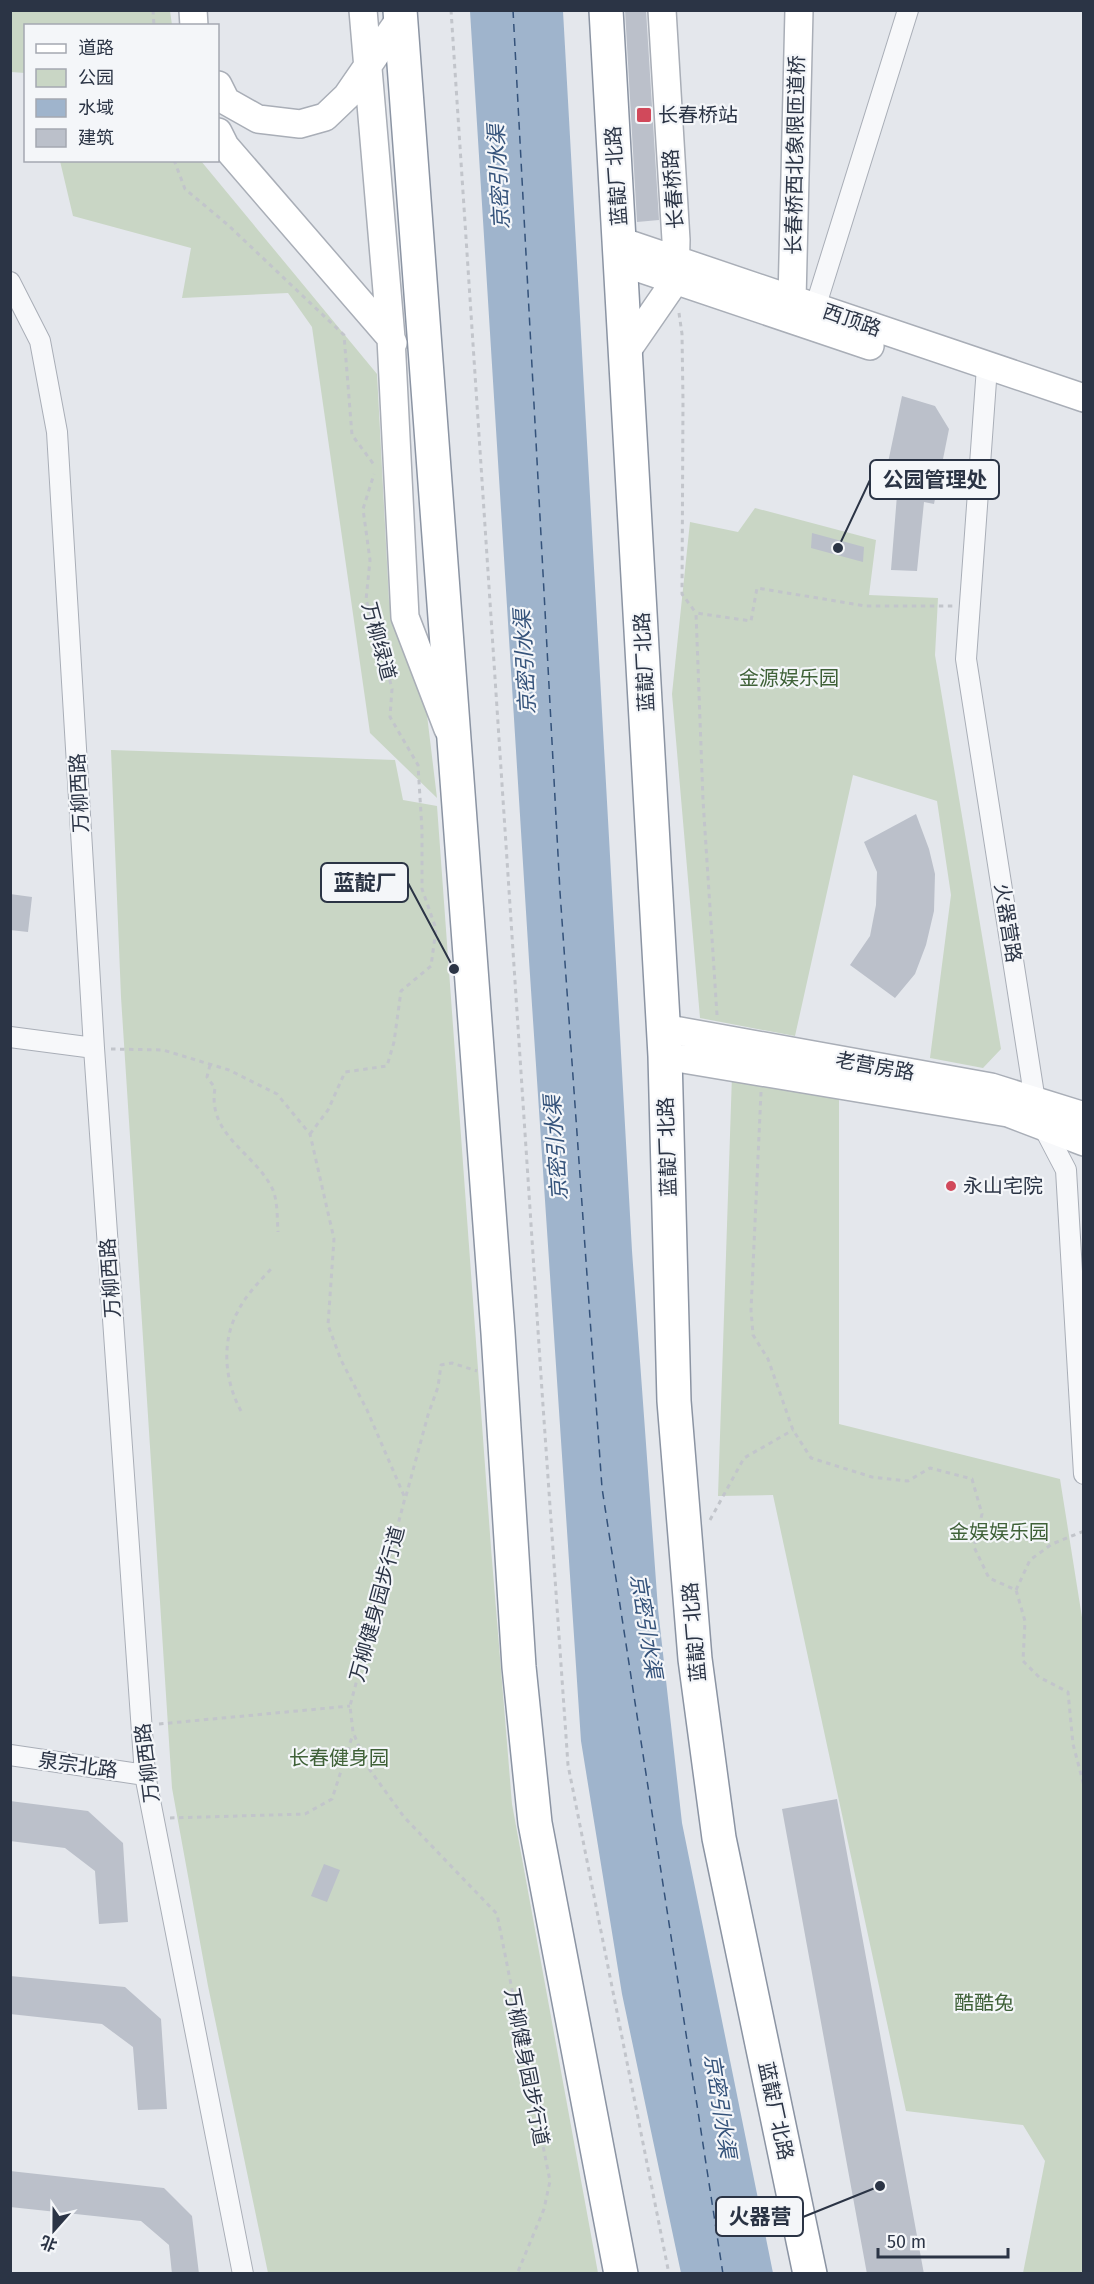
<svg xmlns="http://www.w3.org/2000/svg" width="1094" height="2284" viewBox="0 0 1094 2284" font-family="'Fira Sans','Noto Sans SC',sans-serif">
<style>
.green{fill:#c9d6c5}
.water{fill:#9fb4cc}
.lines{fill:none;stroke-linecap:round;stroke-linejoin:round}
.ferry{stroke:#34527a;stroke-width:1.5;stroke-dasharray:8 6;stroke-linecap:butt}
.building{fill:#bbc0ca}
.street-casing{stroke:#a9aeb7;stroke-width:22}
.secondary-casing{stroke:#a9aeb7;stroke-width:30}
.highway-casing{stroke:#8b94a3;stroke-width:36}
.path{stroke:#c2c5cb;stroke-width:3;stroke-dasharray:4.5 4.5;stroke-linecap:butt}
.street{stroke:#f7f8fa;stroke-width:20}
.secondary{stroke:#fff;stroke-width:27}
.highway{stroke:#fff;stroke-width:33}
.poi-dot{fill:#d1495b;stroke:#f4f6f9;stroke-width:2}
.labels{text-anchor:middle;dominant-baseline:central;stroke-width:4.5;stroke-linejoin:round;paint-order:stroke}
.poi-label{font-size:20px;fill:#2b3445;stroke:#f4f6f9;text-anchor:start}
.street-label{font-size:20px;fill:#2b3445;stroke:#f4f6f9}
.park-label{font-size:20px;fill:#3f6138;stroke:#f4f6f9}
.water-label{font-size:21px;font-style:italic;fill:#34527a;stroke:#f4f6f9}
.leader{fill:none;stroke:#2b3445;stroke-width:2}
.callout-dot{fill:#2b3445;stroke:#f4f6f9;stroke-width:2}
.callout{fill:#f4f6f9;stroke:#2b3445;stroke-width:2}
.callout-label{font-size:21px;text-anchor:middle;font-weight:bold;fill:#2b3445}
</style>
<rect width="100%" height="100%" fill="#e4e7ec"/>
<path class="green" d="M10,11H170L172,25L26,26L25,73L11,72Z
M60,161H201L377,374L389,600L427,715L437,798L370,733L312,327L288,293L182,298L191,248L73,216Z
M755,508L876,540L869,595L938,598L935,655L1001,1049L983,1068L930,1058L951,895L937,801L853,775L795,1036L700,1018L672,694L690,522L738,532Z
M111,750L395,760L403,800L437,806L491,1548L512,1804L598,2273H268L208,1986L172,1788L121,997Z
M732,1075L839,1098V1424L1060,1479L1084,1630L1083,2273H1023L1045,2161L1023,2125L906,2111L773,1495L718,1496Z"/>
<path class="water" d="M470,11H563L632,1251L658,1609L682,1823L773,2273H681L622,1994L581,1741L529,960Z"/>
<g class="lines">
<path class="ferry" d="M513,10L560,892L602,1488L723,2274"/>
</g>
<path class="building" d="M625,10H646L659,220L637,222Z
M902,396L935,406L949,429L934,504L924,502L917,571L891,570L897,495L882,491Z
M812,533L864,547L863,562L811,548Z
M916,814L929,849L935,874L934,911L926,945L915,974L895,998L850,965L870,936L876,905L877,872L864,842Z
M10,894L32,897L28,932L10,930Z
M837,1799L924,2274H867L782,1809Z
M10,1801L88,1811L123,1843L128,1922L99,1924L95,1871L65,1848L10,1841Z
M324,1864L340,1870L327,1902L311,1896Z
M10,1976L125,1987L161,2019L167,2109L138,2110L133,2047L102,2024L10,2014Z
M10,2171L164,2188L192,2216L199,2274H172L169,2245L141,2221L10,2207Z"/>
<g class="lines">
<defs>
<path id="street" d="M10,282L40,341L57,432L94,1048L145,1775L243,2274
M815,308L908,10
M987,367L966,659L1035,1101L1043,1126L1066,1170L1084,1474
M10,1037L94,1048
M10,1755L145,1775"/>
<path id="secondary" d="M193,10L194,26
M363,10L391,338L405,617L448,729
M218,85L226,101L258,119L300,124L325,117L347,96L400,19
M218,132L225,146L391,338L393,343
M620,241L1084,398
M621,262L870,346
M792,300L799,10
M626,352L675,281L676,240L662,10
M663,1028L991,1087L1084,1116
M665,1056L1008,1113L1084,1142"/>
<path id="highway" d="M400,10L498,1333L519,1667L535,1823L621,2274
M606,10L665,1056L674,1401L695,1659L719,1838L810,2274"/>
</defs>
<use href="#street" class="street-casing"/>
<use href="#secondary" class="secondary-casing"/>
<use href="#highway" class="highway-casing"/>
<path class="path" d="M153,10L154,26
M451,10L542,1391L568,1765L669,2274
M174,160L185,189L228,225L344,335L352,435L375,466
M679,313L682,334L683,401L682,594L696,613
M717,1015L703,800L696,613L751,621L757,588L866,606H953
M111,1049L163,1050L229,1070L277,1094L310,1134L334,1239L328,1325L341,1360L367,1410L405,1498L350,1706L353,1732L367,1766L404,1817L497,1914L550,2181L544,2209L517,2274
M210,1065L207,1077L215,1088C207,1136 255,1152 273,1190C278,1203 277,1219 278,1232
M761,1092L751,1310L753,1335L768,1359L793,1430L811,1458L872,1477L908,1481L930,1468L972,1479L982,1514L974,1547L989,1578L1016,1590L1025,1621L1023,1661L1039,1677L1068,1692L1073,1744L1083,1782L1084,1796
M310,1134L328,1110L345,1072L387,1066L394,1042L401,991L431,966L436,929L422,889V830L418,765L390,717L392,689L383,653L366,600L370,560L363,509L374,474
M241,1411C225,1382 221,1343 237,1313C245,1296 258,1283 271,1269
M406,1496L428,1415L438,1387L441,1365L452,1363L477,1371
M710,1520L744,1458L793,1430
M1016,1590L1030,1560L1052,1544L1084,1531
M159,1724L350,1706
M170,1818L305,1814L332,1799L353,1734"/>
<use href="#street" class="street"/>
<use href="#secondary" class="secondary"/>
<use href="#highway" class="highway"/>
</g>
<g class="poi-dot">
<rect x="636" y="107" width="16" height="16" rx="3"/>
<circle cx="951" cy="1186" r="6"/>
</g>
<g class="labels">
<g class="poi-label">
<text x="658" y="115">长春桥站</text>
<text x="963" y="1186">永山宅院</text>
</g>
<g class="street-label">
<text transform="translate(795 155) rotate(-89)">长春桥西北象限匝道桥</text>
<text transform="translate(616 176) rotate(-94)">蓝靛厂北路</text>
<text transform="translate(673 189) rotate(-94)">长春桥路</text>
<text transform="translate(852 320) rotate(19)">西顶路</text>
<text transform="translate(379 641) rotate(75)">万柳绿道</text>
<text transform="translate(644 662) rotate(-93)">蓝靛厂北路</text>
<text transform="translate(79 793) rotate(-93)">万柳西路</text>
<text transform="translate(1008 923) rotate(81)">火器营路</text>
<text transform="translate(875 1066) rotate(10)">老营房路</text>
<text transform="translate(667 1147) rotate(-92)">蓝靛厂北路</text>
<text transform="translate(110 1278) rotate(-94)">万柳西路</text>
<text transform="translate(377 1604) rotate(-75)">万柳健身园步行道</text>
<text transform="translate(694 1632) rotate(-95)">蓝靛厂北路</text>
<text transform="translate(147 1763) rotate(-97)">万柳西路</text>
<text transform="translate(78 1765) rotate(8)">泉宗北路</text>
<text transform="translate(527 2067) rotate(79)">万柳健身园步行道</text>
<text transform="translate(776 2111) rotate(78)">蓝靛厂北路</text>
</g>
<g class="park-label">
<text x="789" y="678">金源娱乐园</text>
<text x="999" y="1532">金娱娱乐园</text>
<text x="339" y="1758">长春健身园</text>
<text x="984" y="2003">酷酷兔</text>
</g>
<g class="water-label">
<text transform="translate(499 177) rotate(-93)">京密引水渠</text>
<text transform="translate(525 662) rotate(-93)">京密引水渠</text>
<text transform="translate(556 1148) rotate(-94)">京密引水渠</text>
<text transform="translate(646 1626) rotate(81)">京密引水渠</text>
<text transform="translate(720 2106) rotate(81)">京密引水渠</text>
</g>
</g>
<path class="leader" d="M838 548L870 480M454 969L408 883M880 2186L803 2217"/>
<g class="callout-dot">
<circle cx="838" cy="548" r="6"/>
<circle cx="454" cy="969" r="6"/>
<circle cx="880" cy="2186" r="6"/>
</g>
<g class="callout">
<rect x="870" y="460" width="129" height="39" rx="6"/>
<rect x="321" y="863" width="87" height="39" rx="6"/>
<rect x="716" y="2197" width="87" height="39" rx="6"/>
</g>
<g class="callout-label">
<text x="935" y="487">公园管理处</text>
<text x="365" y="890">蓝靛厂</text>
<text x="760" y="2224">火器营</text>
</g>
<rect width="1094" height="2284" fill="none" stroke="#2b3445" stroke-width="24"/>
<rect x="24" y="24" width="195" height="138" fill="#f4f6f9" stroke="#a4a8b1" stroke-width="1.5"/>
<rect x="36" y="44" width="30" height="9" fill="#ffffff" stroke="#a4a8b1" stroke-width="1.5"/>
<text x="78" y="54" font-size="18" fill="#2b3445">道路</text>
<rect x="36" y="69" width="30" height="18" fill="#c9d6c5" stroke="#a4a8b1" stroke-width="1.5"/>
<text x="78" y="84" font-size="18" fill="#2b3445">公园</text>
<rect x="36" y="99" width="30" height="18" fill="#9fb4cc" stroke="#a4a8b1" stroke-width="1.5"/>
<text x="78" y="114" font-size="18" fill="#2b3445">水域</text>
<rect x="36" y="129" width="30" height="18" fill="#bbc0ca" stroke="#a4a8b1" stroke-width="1.5"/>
<text x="78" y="144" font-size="18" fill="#2b3445">建筑</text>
<g transform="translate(54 2230) rotate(201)" stroke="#f4f6f9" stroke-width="4.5" paint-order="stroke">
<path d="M0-4.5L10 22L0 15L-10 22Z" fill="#2b3445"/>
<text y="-9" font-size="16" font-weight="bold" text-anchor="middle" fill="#2b3445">北</text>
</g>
<path d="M878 2248v9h130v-9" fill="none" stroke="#2b3445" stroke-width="3"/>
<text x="887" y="2248" font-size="18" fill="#2b3445" stroke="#f4f6f9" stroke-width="4.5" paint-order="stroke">50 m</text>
</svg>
